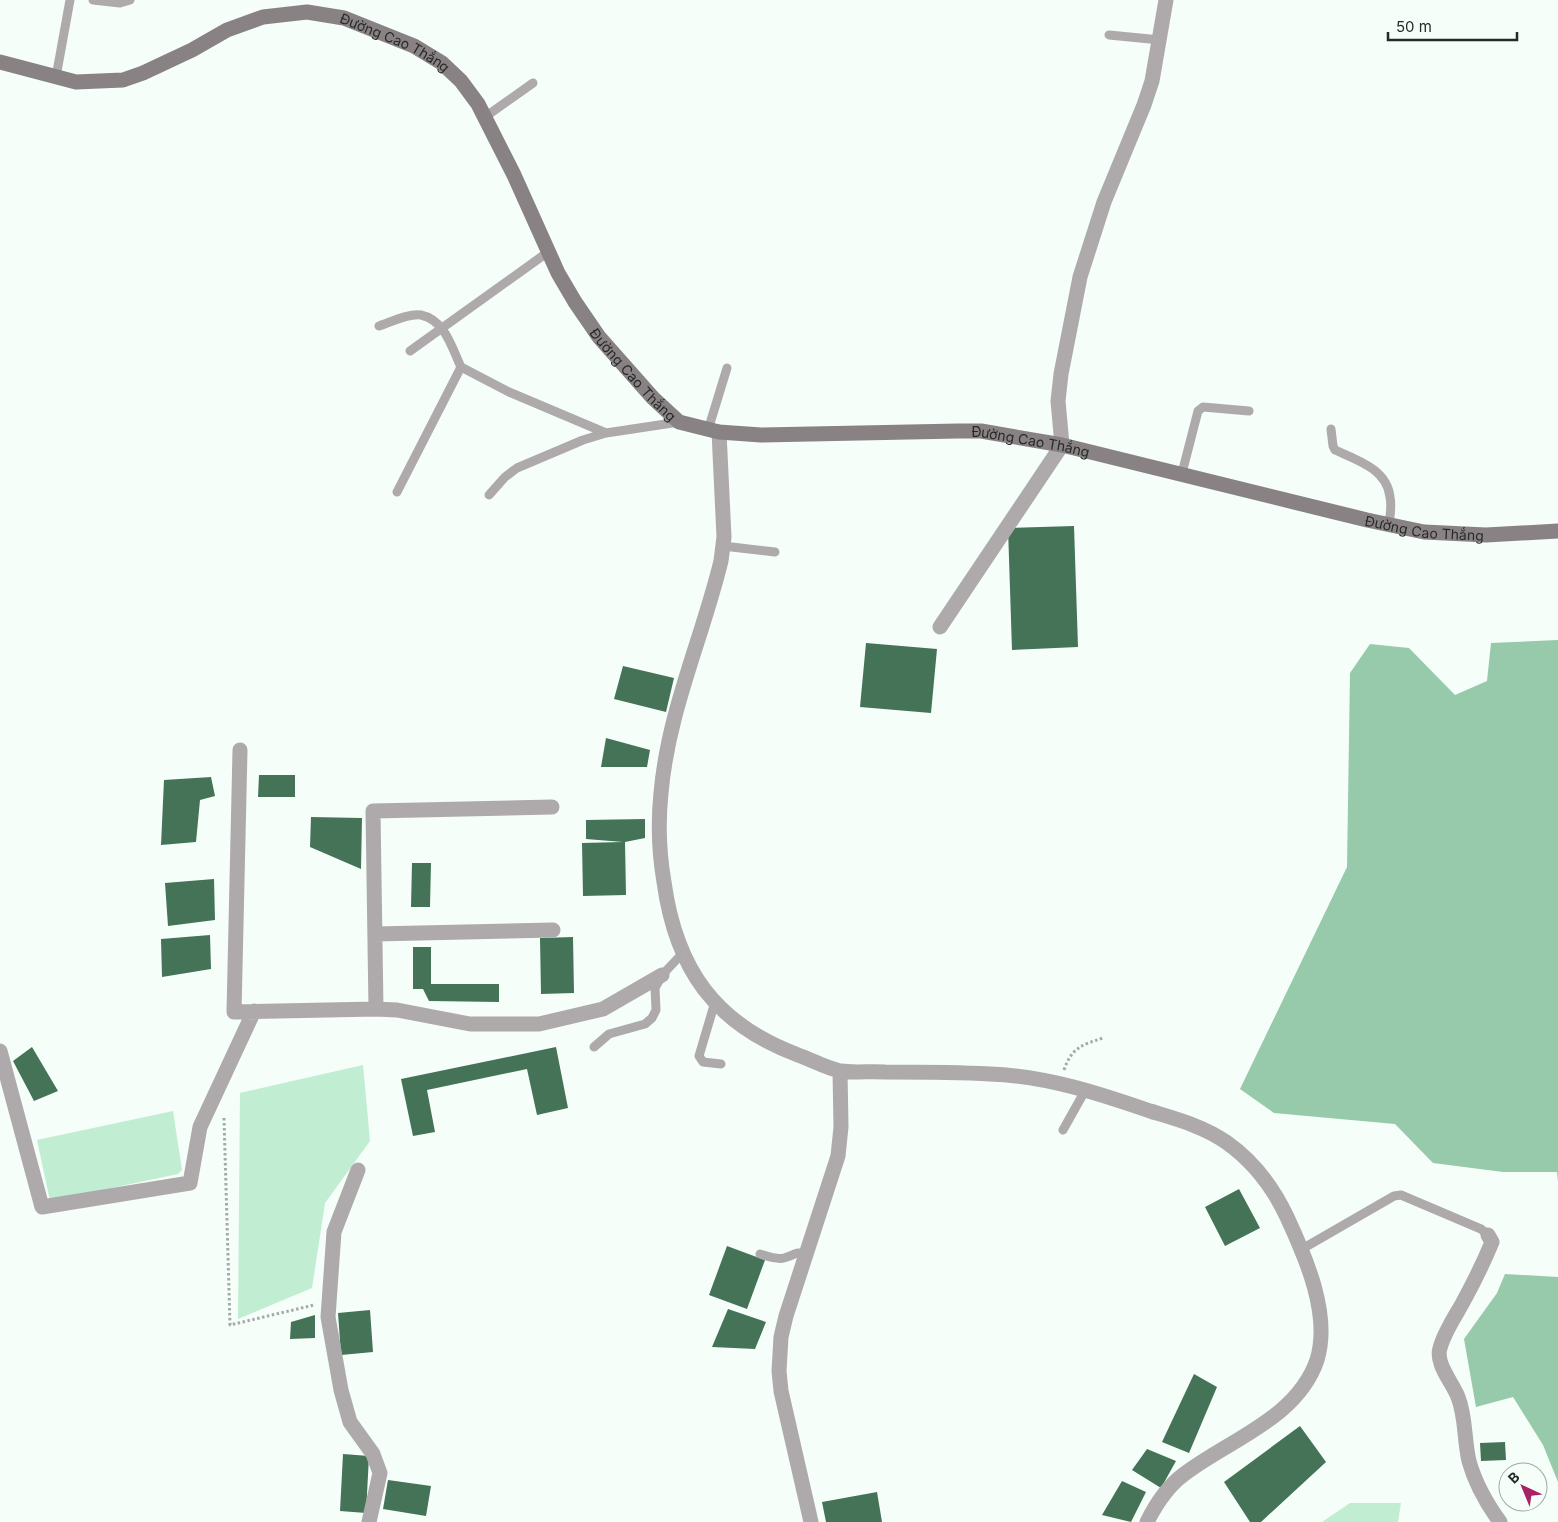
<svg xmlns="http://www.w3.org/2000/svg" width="1558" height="1522" viewBox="0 0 1558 1522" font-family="Inter,sans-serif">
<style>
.green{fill:#c1edd2}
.forest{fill:#97c9ab}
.building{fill:#447358}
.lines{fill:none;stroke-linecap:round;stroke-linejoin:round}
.path{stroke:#a4aba7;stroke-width:3;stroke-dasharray:2.5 2.5;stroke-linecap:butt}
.lane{stroke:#aeaaab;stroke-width:9}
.street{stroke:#aeaaab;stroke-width:15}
.secondary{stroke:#898285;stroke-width:15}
.labels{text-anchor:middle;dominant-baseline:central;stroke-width:5;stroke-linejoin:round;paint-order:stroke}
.street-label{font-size:14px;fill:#262a27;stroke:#f5fef8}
</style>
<rect width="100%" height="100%" fill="#f5fef8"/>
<path class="green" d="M363,1065L370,1141L325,1203L312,1288L238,1319L240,1093Z
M173,1111L182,1170L178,1174L50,1201L37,1140Z
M1350,1503H1401L1398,1522H1322Z"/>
<path class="forest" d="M1558,640V1182L1557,1172H1503L1433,1163L1395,1124L1274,1113L1240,1089L1347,867L1350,673L1370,644L1409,648L1455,695L1487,681L1491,643Z
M1505,1274L1558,1277V1482L1543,1445L1513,1397L1476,1407L1464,1339L1497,1293Z"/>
<path class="building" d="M1074,526L1078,647L1012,650L1008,528Z
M866,643L937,649L931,713L860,707Z
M623,666L674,678L666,712L614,699Z
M606,738L650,750L647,767H601Z
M259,775H295V797H258Z
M211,777L215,796L200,800L196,842L161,845L164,780Z
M311,817L362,818L361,869L310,847Z
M645,819V838L625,842L626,895L583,896L582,843L623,842L586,839V820Z
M412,863H431L430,907H411Z
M214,879L215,920L168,926L165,883Z
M210,935L211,969L162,977L161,939Z
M573,937L574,993L541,994L540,938Z
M413,947H431V984H499V1002L429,1001L423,989H413Z
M32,1047L58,1091L34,1101L13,1061Z
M556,1047L568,1108L537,1115L527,1069L427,1090L435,1132L413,1136L401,1079Z
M1239,1189L1260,1228L1225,1246L1205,1207Z
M727,1246L765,1260L747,1309L709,1295Z
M728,1309L766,1322L755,1349L712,1347Z
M370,1310L373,1352L341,1355L338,1313Z
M315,1315V1338L290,1339L291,1322Z
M1194,1374L1217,1387L1189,1453L1162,1442Z
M1300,1426L1326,1462L1261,1522H1250L1224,1482Z
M1505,1442L1506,1460L1481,1461L1480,1443Z
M1147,1449L1176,1461L1161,1488L1132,1470Z
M343,1454L369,1456L366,1513L340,1511Z
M388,1480L431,1486L426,1516L383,1509Z
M1122,1481L1146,1492L1131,1522L1102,1515Z
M877,1492L882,1522H826L822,1502Z"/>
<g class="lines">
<path class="path" d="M1064,1070C1072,1047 1082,1045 1103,1038
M224,1118L230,1325L314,1305"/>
<path class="lane" d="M93,0L120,3L130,0
M1109,35L1160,40
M56,77L70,0
M485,117L533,83
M379,326C391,322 409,313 421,315C445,320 452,348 461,367
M410,351L548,252
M1331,429L1333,446L1335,450C1357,460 1387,469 1390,497C1392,506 1390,516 1389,525
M708,430L727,368
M1182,473L1198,411L1203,407L1249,411
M397,492L461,367L509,392L606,433
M489,495L505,477L517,468L583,440L606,433L679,422
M723,546L775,552
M715,1002L699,1056L703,1062L721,1064
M594,1047L609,1034L645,1024L652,1018L656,1010L655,988L662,975L682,954
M1063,1130L1086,1089
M1302,1249L1394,1196L1401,1195L1481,1229L1488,1235
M760,1254C767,1256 776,1260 784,1258C795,1255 795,1251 807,1254"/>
<path class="street" d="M719,432L724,537L721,561C702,639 668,712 661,793C658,822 659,853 664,882C676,969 715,1024 798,1055C812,1060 826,1068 840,1071C854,1073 871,1071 885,1072C920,1072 955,1072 990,1074C1046,1076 1098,1093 1150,1111C1176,1119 1203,1126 1226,1142C1253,1161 1273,1187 1287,1217C1306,1258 1331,1315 1317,1360C1297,1419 1228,1440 1183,1475C1167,1487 1156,1504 1147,1522
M940,627L1062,445L1058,401L1061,374L1080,277L1104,202L1144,105L1152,81L1166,0
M240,750L234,1012L376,1009L397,1010L470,1024H539L603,1009L662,975
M375,934L553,930
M376,1009L373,811L552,807
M0,1051L42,1207L190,1183L200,1127L254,1011
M358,1170L334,1232L328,1317L341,1390L350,1422L373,1454L380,1473L369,1522
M1488,1235L1492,1242C1483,1264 1473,1284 1462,1304C1454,1318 1444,1333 1440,1348C1435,1364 1453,1383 1458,1397C1466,1417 1464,1440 1469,1461C1475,1483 1487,1504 1500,1522
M811,1522L781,1391L779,1371L781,1337L786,1316L838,1156L841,1127L840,1071"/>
<path class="secondary" id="s1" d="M0,62L76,82L123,80L143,73L192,50L227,30L263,17L307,12L344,18L414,46L442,63L461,81L478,104L514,175L558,273L575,302L599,337L653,398L679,422L719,432L761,435L958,431H981L1062,445L1367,520L1424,532L1486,535L1558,531"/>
</g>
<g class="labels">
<g class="street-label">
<text stroke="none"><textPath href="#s1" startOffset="418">Đường Cao Thắng</textPath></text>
<text stroke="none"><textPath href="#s1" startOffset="838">Đường Cao Thắng</textPath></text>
<text stroke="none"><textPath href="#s1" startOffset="1258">Đường Cao Thắng</textPath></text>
<text stroke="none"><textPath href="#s1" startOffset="1662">Đường Cao Thắng</textPath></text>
</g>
</g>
<g transform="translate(1523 1487) rotate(316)"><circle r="24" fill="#f5fef8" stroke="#a2a9a4"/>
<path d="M0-4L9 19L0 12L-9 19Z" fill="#a92268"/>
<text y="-8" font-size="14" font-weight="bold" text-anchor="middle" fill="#262a27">B</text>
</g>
<path d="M1388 32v8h129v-8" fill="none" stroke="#262a27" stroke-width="2.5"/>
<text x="1396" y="32" font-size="15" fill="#262a27" stroke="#f5fef8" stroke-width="4" paint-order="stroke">50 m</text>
</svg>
